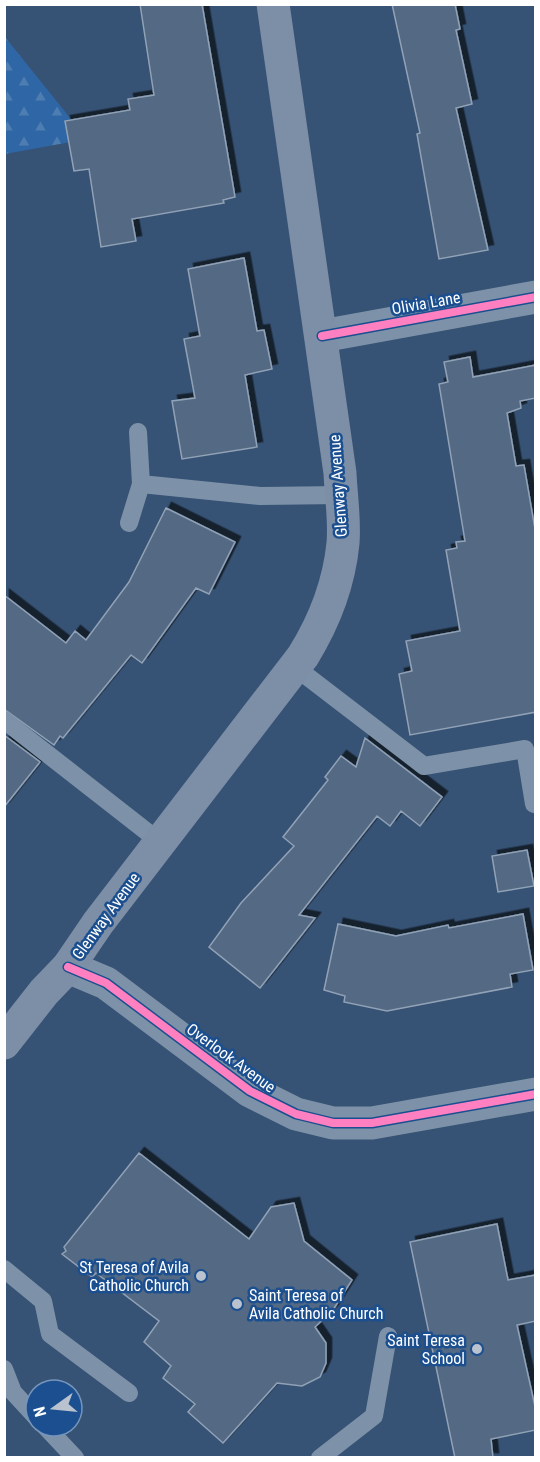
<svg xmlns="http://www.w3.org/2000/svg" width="540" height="1462" viewBox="0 0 540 1462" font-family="'Roboto Condensed',sans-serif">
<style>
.forest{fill:url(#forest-firs)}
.building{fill:#526984;stroke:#92a2b6;stroke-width:1.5;filter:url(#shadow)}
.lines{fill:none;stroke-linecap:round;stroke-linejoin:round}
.service{stroke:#7d92a8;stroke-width:18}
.minor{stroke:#7d92a8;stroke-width:33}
.primary{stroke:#7d8ea7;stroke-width:33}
.cycleway-casing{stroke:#1b4f8f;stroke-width:11}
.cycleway{stroke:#ff80c0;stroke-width:8}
.poi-dot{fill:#b9c2ce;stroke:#1b4f8f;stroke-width:2}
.labels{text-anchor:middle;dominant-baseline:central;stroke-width:5;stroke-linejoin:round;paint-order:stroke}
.street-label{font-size:16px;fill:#fff;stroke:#1b4f8f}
.poi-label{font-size:16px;fill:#fff;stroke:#1b4f8f;text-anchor:end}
</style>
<defs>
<pattern id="forest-firs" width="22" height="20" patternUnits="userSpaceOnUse" patternTransform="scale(1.5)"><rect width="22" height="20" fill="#2f66a5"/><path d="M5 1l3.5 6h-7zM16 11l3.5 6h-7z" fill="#4e7db2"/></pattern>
<filter id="shadow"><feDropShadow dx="5.5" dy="-5.5" stdDeviation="0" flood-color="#0009"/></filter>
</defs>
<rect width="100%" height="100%" fill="#365274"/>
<path class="forest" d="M5,37L87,139L5,154Z"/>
<path class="building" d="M140,4H202L235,197L223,200L224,203L132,219L136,241L101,247L89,169L74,171L65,121L130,110L128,99L154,95Z
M392,4H455L460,29L456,30L472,104L456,108L488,250L439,259L417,134L420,133Z
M244,258L257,331L264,330L272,369L245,375L257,447L182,459L172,401L195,398L184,339L200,336L188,269Z
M470,357L473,377L536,365V398L520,401L521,408L507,413L516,466L524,465L536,535V712L410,735L399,674L412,671L406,641L460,631L446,550L457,548L456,542L465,541L439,384L448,382L444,362Z
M166,508L235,542L209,594L196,588L142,663L131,655L63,738L60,736L54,745L4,709V595L66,643L75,631L86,640L129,582Z
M4,735L40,762L4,807Z
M365,738L442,797L420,826L401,811L390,826L377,816L299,915L315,918L260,988L209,947L241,903L294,846L283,837L328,780L325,777L341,756L356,767Z
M527,850L534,886L498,892L492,856Z
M523,914L533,970L510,974L512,987L387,1011L344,1002L345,996L324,990L338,924L396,936L448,925L449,928Z
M139,1153L249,1239L271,1207L294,1203L304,1241L352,1280L333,1310L315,1327L326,1343V1363L320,1377L302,1386L277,1383L223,1443L188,1412L195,1404L163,1378L171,1366L144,1342L159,1321L96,1273L92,1277L62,1254L66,1251L64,1247Z
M497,1224L508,1280L536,1275V1321L517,1325L536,1411V1430L491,1439L493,1458H455L410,1242Z"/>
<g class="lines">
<path class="service" d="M141,484L260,496L341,495
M129,523L141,484L138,432
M295,667L424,766L525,749L534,804
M4,720L160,842
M4,1269L43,1301L50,1334L129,1393
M4,1369L13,1392L36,1417
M45,1426L75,1458
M320,1458L374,1416L388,1336"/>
<path class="minor" d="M322,336L536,297
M68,967L106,983L250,1091L296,1114L333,1123H372L536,1094"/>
<path class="primary" d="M4,1043L44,992L68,967L98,923L303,656C324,622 339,584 343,543C345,520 341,496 340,473L273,4"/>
<defs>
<path id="cycleway" d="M322,336L536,297
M68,967L106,983L250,1091L296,1114L333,1123H372L536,1094"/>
</defs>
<use href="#cycleway" class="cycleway-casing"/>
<use href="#cycleway" class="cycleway"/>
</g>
<g class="poi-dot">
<circle cx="201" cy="1276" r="6"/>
<circle cx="237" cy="1304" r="6"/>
<circle cx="477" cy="1349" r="6"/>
</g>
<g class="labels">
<g class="street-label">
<text transform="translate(426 303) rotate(-10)">Olivia Lane</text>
<text transform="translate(338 486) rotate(-94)">Glenway Avenue</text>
<text transform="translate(106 916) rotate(-54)">Glenway Avenue</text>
<text transform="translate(231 1058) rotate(36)">Overlook Avenue</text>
</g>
<g class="poi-label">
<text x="189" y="1267">St Teresa of Avila<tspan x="189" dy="18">Catholic Church</tspan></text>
<text x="249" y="1295" text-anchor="start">Saint Teresa of<tspan x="249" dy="18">Avila Catholic Church</tspan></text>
<text x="465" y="1340">Saint Teresa<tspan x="465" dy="18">School</tspan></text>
</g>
</g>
<rect width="540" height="1462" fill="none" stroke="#ffffff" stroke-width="12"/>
<g transform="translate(54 1408) rotate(255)"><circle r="28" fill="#1b4f8f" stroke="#7695bc" stroke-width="1.5"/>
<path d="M0-4.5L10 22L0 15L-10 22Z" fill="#b9c2ce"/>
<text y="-9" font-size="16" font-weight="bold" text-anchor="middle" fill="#ffffff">N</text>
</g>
</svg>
